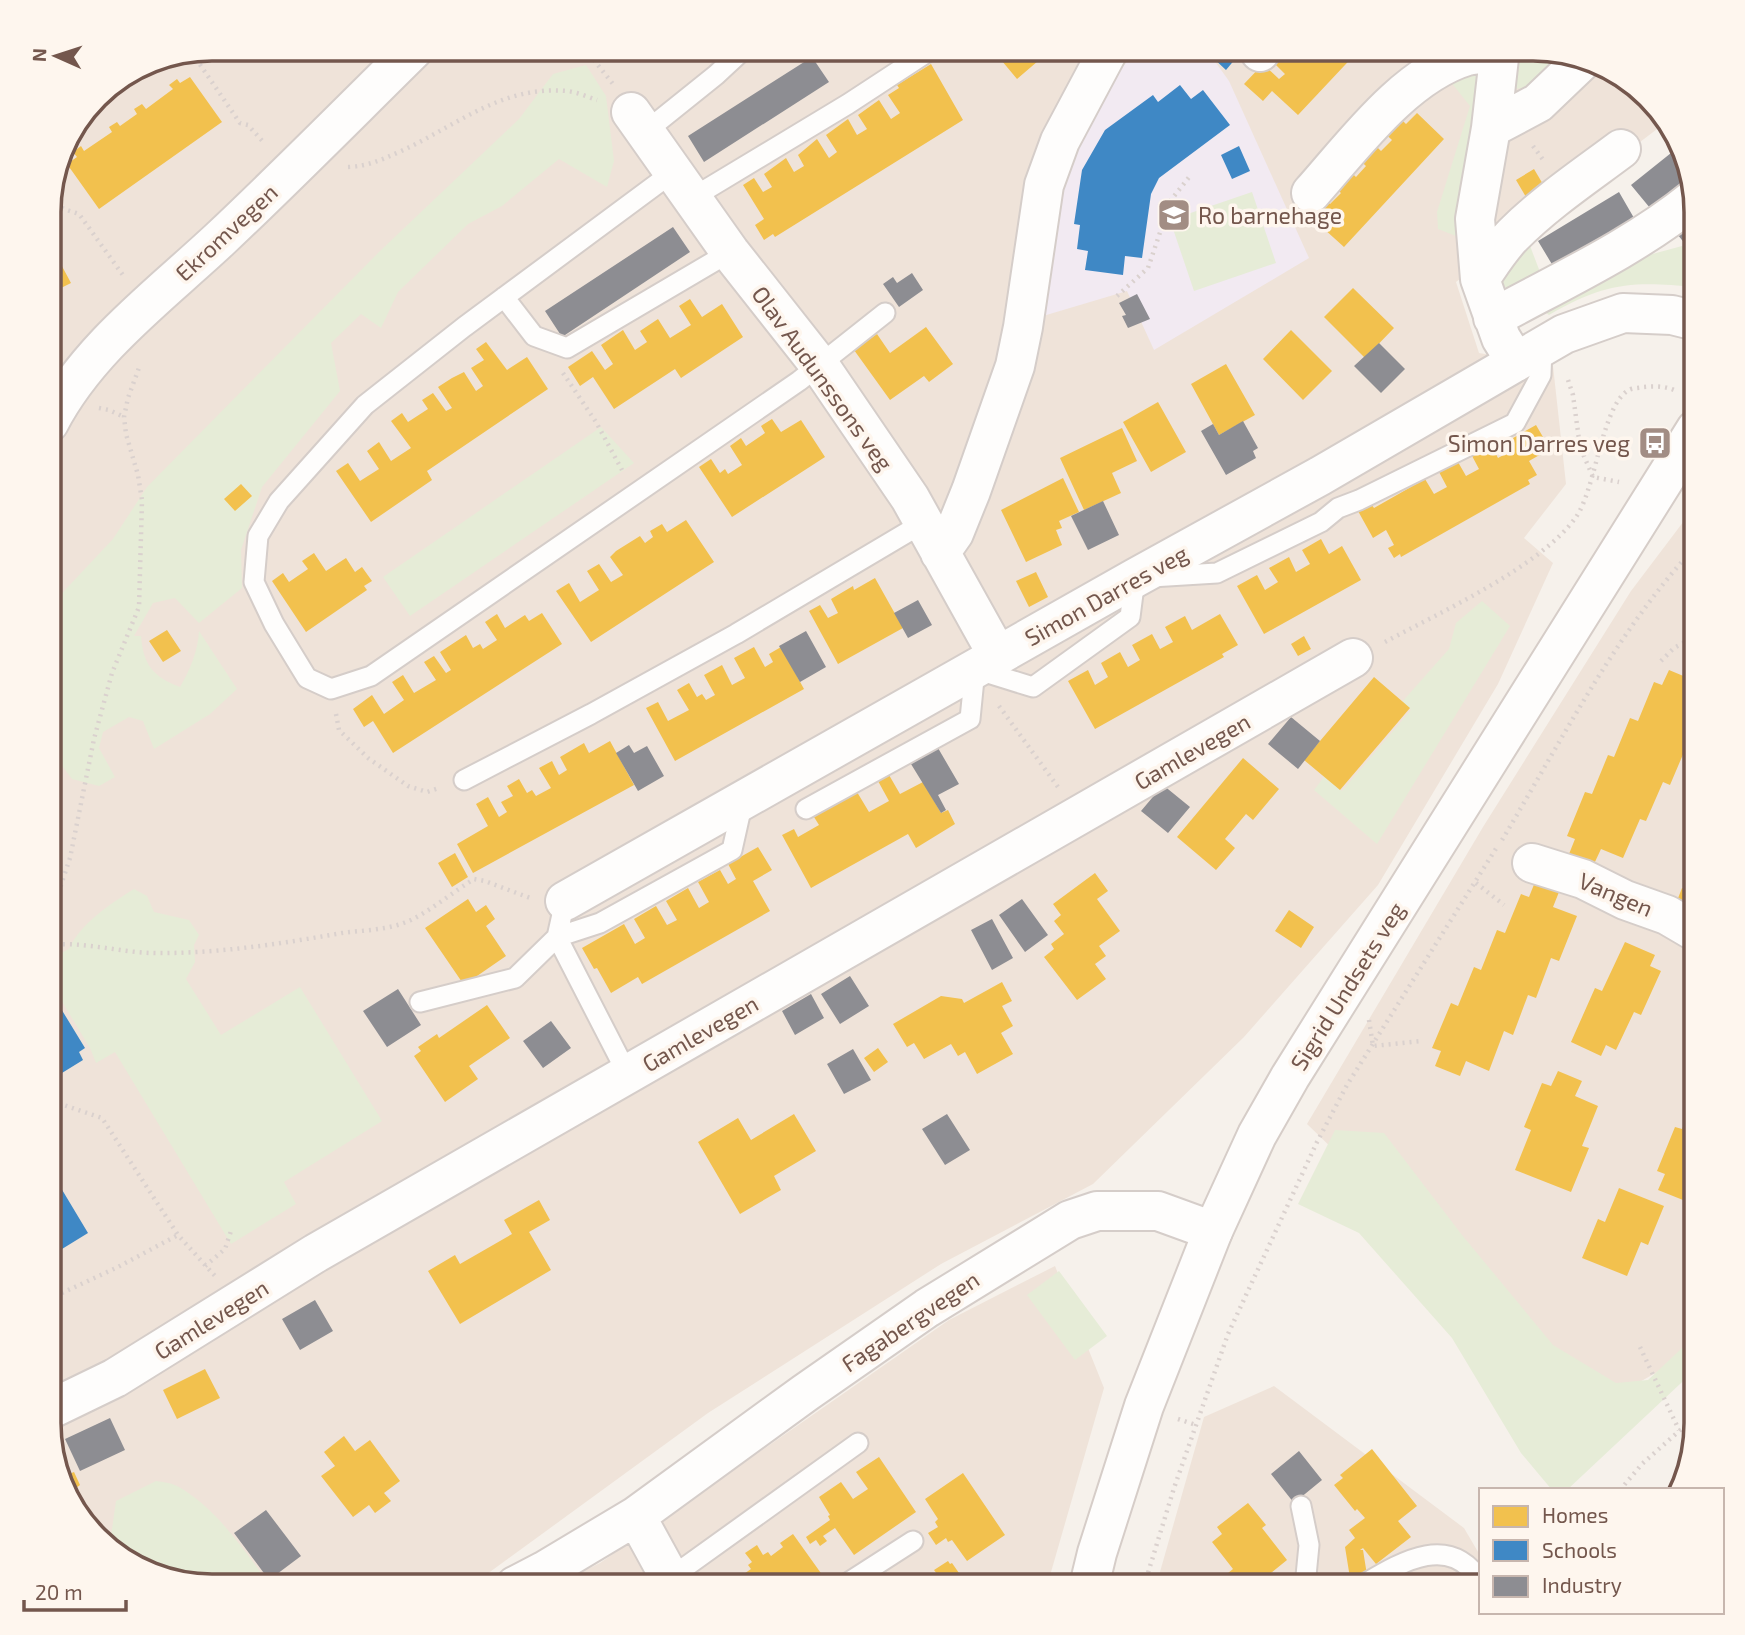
<svg xmlns="http://www.w3.org/2000/svg" width="1745" height="1635" viewBox="0 0 1745 1635" font-family="'Exo 2',sans-serif">
<style>
.residential{fill:#efe3d9}
.education{fill:#f2eaf2}
.green{fill:#e6ecd7}
.homes{fill:#f2c14e}
.schools{fill:#3f88c5}
.industry{fill:#8d8d92}
.lines{fill:none;stroke-linecap:round;stroke-linejoin:round}
.lane-casing{stroke:#d5cdc9;stroke-width:23}
.street-casing{stroke:#d5cdc9;stroke-width:42}
.secondary-casing{stroke:#d6cdc8;stroke-width:42}
.path{stroke:#dad1ce;stroke-width:4.5;stroke-dasharray:2 5;stroke-linecap:butt}
.lane{stroke:#fefdfc;stroke-width:19}
.street{stroke:#fefdfc;stroke-width:38}
.secondary{stroke:#fefdfc;stroke-width:38}
.labels{text-anchor:middle;dominant-baseline:central;stroke-width:7;stroke-linejoin:round;paint-order:stroke}
.poi-label{font-size:23px;fill:#74574d;stroke:#fef6ee;text-anchor:start}
.street-label{font-size:23px;fill:#74574d;stroke:#fef6ee}
.rim{fill:none;stroke:#74574d;stroke-width:3.5}
</style>
<rect width="100%" height="100%" fill="#f6f1eb"/>
<path class="residential" d="M213,49H1543L1604,66L1648,97L1665,123L1456,282L1479,353L1553,366L1566,484L1524,538L1553,563L1498,684L1378,885L1244,1037L1093,1184L941,1264L708,1413L483,1577L462,1586H213L150,1573L97,1538L62,1485L49,1433V201L66,140L104,90L150,61Z
M1696,505V1350L1585,1413L1437,1250L1307,1124L1483,827L1631,591Z
M1055,1266L1104,1388L1047,1586H553L600,1563L949,1320Z
M1274,1386L1464,1528L1481,1557V1586H1156L1204,1417Z"/>
<path class="education" d="M1136,49H1206L1229,81L1309,258L1154,350L1127,291L1043,316L1065,172L1101,97Z"/>
<path class="green" d="M1511,49H1543L1569,56C1554,69 1533,95 1512,87Z
M586,65L606,96L614,161L607,187L559,159L502,206L468,224L398,292L381,328L361,314L331,343L340,391L262,487L241,550L242,588L199,623L175,598L153,603L134,636H141C143,664 153,677 180,687C190,670 198,651 199,631L237,689L210,714L154,749L143,721L129,717L103,732L99,748L115,777L99,786L72,779L63,767L49,766V607L113,539L147,487L379,252L519,119L553,74Z
M1473,68L1482,78L1458,206L1456,236L1438,229L1437,212L1470,106L1446,76Z
M1252,192L1276,263L1194,291L1170,220Z
M1527,238L1540,272L1517,288L1505,287L1500,279Z
M1682,246L1693,259L1696,258V287C1633,281 1605,282 1549,315L1542,310L1634,259Z
M601,427L634,463L410,616L383,577Z
M1482,601L1510,626L1377,844L1314,790L1324,777L1342,791L1411,710L1402,702L1449,649L1456,623Z
M134,889L147,896L154,912L189,920L199,935L194,945L195,962L186,979L221,1035L300,987L382,1121L284,1182L296,1204L231,1244L115,1052L96,1063L90,1048L49,980V959L69,949C81,923 110,904 134,889Z
M1335,1130L1384,1133L1462,1235L1553,1345L1616,1383L1648,1380L1696,1335V1369L1568,1489L1552,1490L1521,1453L1452,1338L1359,1233L1298,1204Z
M1059,1271L1107,1336L1075,1360L1027,1295Z
M156,1481C163,1482 171,1483 177,1486C214,1506 240,1545 265,1578V1586H213L150,1573L106,1544L110,1543L116,1501Z"/>
<path class="homes" d="M992,49H1052L1017,79Z
M1281,49H1300L1304,53L1308,49H1360L1298,115L1272,91L1263,101L1244,84L1263,64L1279,79L1285,74L1275,64L1286,53Z
M931,64L963,120L775,237L773,234L764,240L755,225L764,219L743,185L754,178L763,192L772,187L764,174L786,158L794,172L804,166L798,155L817,139L829,158L837,152L826,135L848,119L857,135L867,129L858,115L879,100L891,119L900,113L888,95L899,88L897,85Z
M190,77L222,122L99,209L67,164L77,157L73,152L81,146L84,151L112,132L109,127L117,122L120,126L137,114L134,109L142,104L146,109L173,89L169,85L177,79L180,83Z
M1395,113L1406,124L1417,113L1444,139L1344,247L1303,210L1319,193L1330,204L1341,193L1329,182L1344,166L1356,177L1366,166L1354,155L1369,139L1381,151L1392,140L1380,129Z
M1534,169L1547,191L1529,202L1516,180Z
M49,242L71,283L49,294Z
M1353,288L1394,328L1365,358L1324,317Z
M690,299L702,317L722,304L743,337L681,378L675,369L614,409L593,377L580,386L568,367L592,351L605,370L613,364L601,345L623,330L635,350L647,342L640,331L658,319L670,338L691,325L679,306Z
M926,327L953,364L929,382L924,376L890,400L854,350L877,334L890,353Z
M1291,330L1332,371L1303,400L1263,359Z
M486,342L507,370L527,357L548,389L427,471L432,480L371,522L336,471L348,463L360,481L379,469L367,451L379,442L391,461L411,448L391,421L402,413L408,422L428,409L422,400L433,393L446,411L452,408L438,387L452,378L464,372L476,391L483,386L471,368L484,360L476,349Z
M1226,364L1255,415L1219,435L1191,384Z
M1158,402L1186,452L1151,472L1123,422Z
M772,419L781,432L801,420L825,457L732,517L699,467L711,459L720,473L725,469L728,474L742,465L730,446L741,438L746,446L765,433L761,426Z
M1536,425L1550,449L1529,461L1537,475L1528,480L1530,484L1401,557L1400,554L1394,558L1388,548L1394,545L1386,530L1373,538L1358,511L1371,504L1374,508L1425,479L1434,494L1447,487L1439,472L1458,462L1466,476L1479,469L1471,454L1490,443L1498,458L1511,451L1506,442Z
M1122,428L1137,461L1112,473L1121,493L1084,510L1060,458Z
M1063,478L1079,512L1059,521L1062,528L1056,530L1062,545L1026,562L1001,510Z
M241,484L252,496L235,511L224,499Z
M686,520L714,562L591,642L556,591L569,583L580,602L599,590L587,571L599,564L611,582L623,575L610,557L616,551L640,536L645,543L653,537L650,531L662,524L667,532Z
M1321,539L1329,554L1342,546L1361,580L1264,634L1237,586L1257,575L1265,590L1278,582L1269,568L1289,557L1296,572L1310,564L1302,550Z
M314,553L326,571L346,558L355,572L362,567L372,581L364,586L367,590L306,632L272,581L283,573L289,582L308,569L302,561Z
M1036,572L1048,597L1029,607L1016,581Z
M875,578L903,628L838,664L809,611L820,605L828,618L838,613L831,599L853,586L854,590Z
M542,613L562,644L393,753L373,721L364,727L353,709L372,695L384,714L404,700L392,682L403,675L414,693L436,680L424,662L434,656L446,673L451,670L440,652L466,635L473,648L480,644L483,649L497,640L485,622L497,614L505,628L525,615L529,621Z
M1220,614L1238,645L1222,654L1224,657L1095,729L1068,681L1088,670L1095,685L1108,677L1101,663L1120,652L1128,667L1140,660L1132,645L1152,634L1160,649L1173,642L1165,627L1185,616L1192,630Z
M167,630L181,651L163,662L149,641Z
M1304,636L1311,649L1298,656L1291,644Z
M754,647L765,667L773,662L769,654L781,647L804,689L675,761L646,708L658,702L668,721L689,710L677,690L689,683L697,697L702,694L706,700L715,695L704,675L722,665L732,685L745,678L734,658Z
M1669,670L1693,680L1687,695L1696,699V740L1693,748L1687,745L1670,785L1663,782L1646,821L1640,819L1623,858L1601,849L1594,864L1569,854L1575,839L1567,836L1585,792L1592,794L1608,755L1614,757L1630,718L1638,721L1654,682L1662,685Z
M1374,677L1410,708L1340,790L1304,760Z
M610,741L634,785L473,873L457,844L488,826L476,804L488,797L499,817L507,812L501,802L513,796L507,786L519,779L527,793L532,790L536,796L551,788L539,768L552,761L559,775L567,770L560,757L584,743L589,753Z
M1243,758L1279,789L1253,820L1246,814L1225,839L1235,848L1216,870L1177,837Z
M889,775L900,794L923,782L941,813L948,810L955,824L916,848L908,834L811,888L782,835L794,829L798,837L819,825L814,817L857,792L869,812L889,801L878,781Z
M1696,830V873L1689,870L1696,855L1687,852Z
M758,847L772,870L753,881L770,911L642,984L638,977L611,993L597,968L594,969L582,948L624,924L635,944L645,938L634,919L656,906L667,925L677,920L666,901L688,888L699,908L709,902L698,882L720,870L728,884L736,879L728,864Z
M455,853L468,877L452,887L438,863Z
M1095,873L1108,891L1097,899L1120,931L1099,946L1106,956L1095,964L1106,979L1077,1000L1044,957L1054,949L1051,944L1064,934L1054,921L1061,915L1053,904Z
M1535,882L1559,892L1553,907L1577,916L1559,961L1551,958L1536,998L1528,995L1513,1035L1504,1031L1489,1071L1466,1061L1460,1076L1435,1066L1441,1051L1432,1048L1451,1003L1458,1006L1474,967L1481,970L1497,930L1505,933L1521,894L1529,897Z
M1682,888L1696,894V913L1675,906Z
M468,899L476,912L486,905L495,919L486,926L506,956L464,985L425,928Z
M1289,910L1314,927L1301,948L1275,931Z
M1625,942L1655,955L1650,966L1661,971L1641,1015L1634,1012L1616,1050L1606,1045L1601,1056L1571,1042L1595,988L1602,991Z
M1002,982L1012,1001L1002,1006L1013,1026L1001,1033L1013,1054L977,1074L965,1052L958,1056L951,1044L924,1059L914,1043L907,1047L893,1024L941,996L962,999L964,1003Z
M487,1005L510,1038L469,1066L478,1079L445,1102L414,1056L421,1051L418,1047L437,1034L439,1038Z
M1696,1046V1067L1689,1064Z
M878,1048L888,1062L874,1072L864,1058Z
M1558,1071L1582,1081L1575,1096L1598,1106L1582,1146L1589,1148L1571,1192L1515,1170L1531,1130L1524,1127L1542,1083L1551,1086Z
M1696,1095V1187L1690,1185L1683,1200L1658,1190L1665,1174L1657,1171L1675,1127L1682,1129Z
M794,1114L816,1151L774,1176L781,1190L740,1214L698,1142L738,1118L751,1140Z
M1619,1188L1664,1206L1648,1245L1641,1242L1627,1276L1582,1258L1598,1219L1605,1222Z
M539,1200L550,1220L529,1232L551,1270L460,1324L428,1271L455,1255L460,1264L512,1234L504,1220Z
M205,1369L220,1398L177,1419L163,1390Z
M344,1436L355,1451L370,1440L400,1481L384,1493L391,1501L375,1513L369,1505L353,1517L321,1476L335,1466L324,1452Z
M1372,1449L1417,1506L1398,1521L1411,1537L1376,1564L1363,1548L1360,1550H1363L1367,1575L1350,1578L1345,1547L1355,1538L1349,1530L1365,1518L1357,1509L1355,1511L1334,1485L1343,1478L1340,1475Z
M57,1451L69,1474L74,1472L80,1485L76,1488L89,1515L83,1518L62,1485L54,1452Z
M879,1457L916,1512L854,1555L835,1528L823,1536L827,1541L820,1546L816,1540L810,1544L806,1537L830,1520L828,1516L830,1515L819,1497L841,1482L853,1499L868,1489L856,1472Z
M963,1473L1005,1535L967,1561L952,1540L948,1542L946,1538L936,1545L928,1533L938,1527L935,1522L938,1519L925,1499Z
M1248,1503L1266,1525L1262,1528L1287,1560L1266,1577L1273,1586H1212L1233,1569L1212,1542L1222,1534L1217,1527Z
M793,1534L823,1576L808,1586H726L723,1582L735,1574L738,1578L751,1569L748,1565L752,1562L745,1553L757,1545L763,1555L768,1552L771,1556L783,1547L780,1543Z
M948,1561L950,1564L952,1563L968,1586H919L937,1574L934,1570Z
M1404,1575L1413,1586H1391Z"/>
<path class="schools" d="M1217,49H1238L1241,52L1226,70L1211,56Z
M1180,85L1191,99L1203,90L1230,125L1159,178L1151,194L1142,258L1125,256L1123,275L1085,270L1088,251L1077,249L1080,225L1074,224L1082,170L1105,130L1153,95L1158,102Z
M1239,146L1250,171L1232,179L1221,155Z
M49,989L85,1048L79,1052L83,1060L49,1081Z
M49,1168L88,1233L49,1257Z"/>
<path class="industry" d="M812,57L829,82L704,162L688,136Z
M1681,145L1690,176L1650,208L1631,185Z
M1619,192L1634,218L1553,266L1538,241Z
M1696,221V258L1678,235Z
M673,227L690,252L562,337L545,311Z
M912,273L923,290L899,307L883,284L893,277L897,283Z
M1137,294L1150,319L1128,328L1122,316L1126,315L1119,303Z
M1379,343L1405,369L1381,393L1354,366Z
M1243,421L1258,448L1253,451L1256,458L1226,475L1201,431L1213,424L1219,435Z
M1103,501L1119,535L1088,550L1071,516Z
M918,600L932,625L908,638L894,613Z
M806,631L826,667L800,682L779,646Z
M1291,717L1320,741L1298,769L1268,744Z
M629,745L634,753L647,746L664,776L638,791L616,753Z
M938,748L959,784L938,795L946,810L941,813L911,764Z
M1163,785L1190,807L1168,833L1141,811Z
M1022,899L1048,935L1025,952L999,915Z
M992,919L1013,958L992,970L971,930Z
M850,976L869,1006L840,1024L821,994Z
M398,989L421,1025L387,1047L363,1011Z
M811,994L824,1018L795,1035L782,1011Z
M551,1021L571,1048L543,1068L523,1041Z
M853,1049L871,1080L844,1094L827,1064Z
M947,1114L970,1150L945,1165L922,1129Z
M315,1300L333,1331L300,1350L282,1319Z
M110,1418L125,1450L80,1471L65,1439Z
M1299,1451L1322,1480L1294,1503L1271,1474Z
M266,1510L301,1556L269,1580L234,1533Z"/>
<g class="lines">
<defs>
<path id="lane" d="M645,132L716,75L744,49
M673,172L464,327L365,405L279,501L258,536L254,582L274,624L307,678L331,689L371,676L799,381L885,313
M692,198L848,104L932,49
M504,297L534,336L567,348L730,252
M464,780L591,714L736,634L923,523
M806,809L970,719L975,669L1033,687L1130,617L1135,578L1217,573L1321,522L1338,508L1359,500L1515,423L1541,375L1542,347
M565,901L557,937L628,1075
M420,1002L515,978L557,937L600,923L732,850L743,801
M1301,1506L1309,1545L1305,1586
M670,1578L858,1443
M843,1586L913,1541
M1361,1586C1400,1563 1449,1531 1481,1582"/>
<path id="street" d="M1500,49L1491,128L1475,219L1480,279L1501,338L1516,362
M1260,52L1262,49
M631,112L730,252L820,366L910,498L998,656
M1491,128L1538,103L1583,60
M1311,193C1353,146 1404,75 1467,56C1477,54 1489,54 1499,53
M1480,279C1491,263 1500,248 1513,235C1546,202 1585,176 1621,149
M1493,318C1561,281 1635,247 1695,198
M49,423C87,349 159,296 219,240C285,178 349,113 414,49
M940,553L954,533L971,491L1015,366L1023,327L1044,185L1060,141L1109,49
M1532,863L1583,879L1625,900L1667,915L1696,932
M565,901L1135,578L1320,476L1564,334L1623,313L1672,315L1696,321
M49,1410L115,1378L316,1253L1353,658
M636,1516L670,1578L672,1586
M515,1586L544,1571L636,1516L805,1393L927,1308L1070,1220L1097,1211H1158L1213,1231"/>
<path id="secondary" d="M1089,1586L1097,1553L1144,1406L1213,1231L1257,1135L1290,1077L1696,429"/>
</defs>
<use href="#lane" class="lane-casing"/>
<use href="#street" class="street-casing"/>
<use href="#secondary" class="secondary-casing"/>
<path class="path" d="M585,49L613,84
M192,53L240,123L248,125L265,144
M449,58L458,49
M1533,146L1544,161
M348,167C368,166 381,160 399,152C455,127 501,85 567,91C577,92 588,97 597,100
M50,200L64,209L79,214L125,278
M1117,296L1148,268L1171,200L1190,176
M563,373L596,422L622,470
M1568,380L1573,395L1580,447L1593,477L1619,482
M99,408L109,410L124,417
M1385,642C1439,613 1542,566 1576,517C1596,489 1602,404 1629,390C1632,388 1640,388 1644,387C1655,386 1666,386 1676,391
M1661,661L1674,648L1696,636
M999,706L1058,787
M336,714L339,730L368,758L408,786L427,792L439,788
M1502,840C1562,740 1616,632 1696,546
M1476,883L1504,905
M49,912L59,891L70,858L94,739L112,673L139,607L142,500L138,475L126,434L124,417L128,398L140,365
M49,918L51,945
M49,945C81,941 118,952 151,953C216,954 279,944 342,933C365,930 390,930 411,920C433,909 453,892 474,879L485,881L530,898
M1369,1020L1373,1046L1422,1041
M52,1101L102,1118L178,1235L215,1276
M205,1266L225,1249L231,1231
M49,1299L118,1267L178,1235
M1640,1347L1679,1430
M1178,1419L1196,1425
M1620,1490L1642,1464L1696,1416
M1144,1586L1174,1488L1228,1334L1317,1142L1347,1085L1497,847"/>
<use href="#lane" class="lane"/>
<use href="#street" class="street"/>
<use href="#secondary" class="secondary"/>
</g>
<defs>
<symbol id="school-square" viewBox="-11 -11 22 22"><rect x="-9" y="-9" width="18" height="18" rx="4" fill="#a28d84" stroke="#fef6ee"/><path d="M0-5L7-2L0 1L-7-2ZM-4 1L0 2.5L4 1V4Q0 6-4 4Z" fill="#fff"/></symbol>
<symbol id="bus-square" viewBox="-11 -11 22 22"><rect x="-9" y="-9" width="18" height="18" rx="4" fill="#a28d84" stroke="#fef6ee"/><path d="M-5-6H5V4H4V6H2V4H-2V6H-4V4H-5ZM-3.5-4V0h7V-4ZM-3.5 1.2v1.5H-2V1.2ZM2 1.2v1.5H3.5V1.2Z" fill="#fff"/></symbol>
</defs>
<g fill-rule="evenodd">
<use href="#school-square" x="1155" y="196" width="38" height="38"/>
<use href="#bus-square" x="1636" y="424" width="38" height="38"/>
</g>
<g class="labels">
<g class="poi-label">
<text x="1198" y="215">Ro barnehage</text>
<text x="1630" y="443" text-anchor="end">Simon Darres veg</text>
</g>
<g class="street-label">
<text transform="translate(226 232) rotate(-43)">Ekromvegen</text>
<text transform="translate(823 378) rotate(54)">Olav Audunssons veg</text>
<text transform="translate(1106 595) rotate(-29)">Simon Darres veg</text>
<text transform="translate(1192 751) rotate(-30)">Gamlevegen</text>
<text transform="translate(1616 894) rotate(23)">Vangen</text>
<text transform="translate(1347 986) rotate(-58)">Sigrid Undsets veg</text>
<text transform="translate(700 1033) rotate(-30)">Gamlevegen</text>
<text transform="translate(211 1319) rotate(-32)">Gamlevegen</text>
<text transform="translate(910 1321) rotate(-34)">Fagabergvegen</text>
</g>
</g>
<path d="M0 0H1745V1635H0ZM212 61H1533A151 151 0 0 1 1684 212V1423A151 151 0 0 1 1533 1574H212A151 151 0 0 1 61 1423V212A151 151 0 0 1 212 61Z" fill="#fef6ee" fill-rule="evenodd"/>
<path class="rim" d="M212 61H1533A151 151 0 0 1 1684 212V1423A151 151 0 0 1 1533 1574H212A151 151 0 0 1 61 1423V212A151 151 0 0 1 212 61Z"/>
<rect x="1479" y="1488" width="245" height="126" fill="#fef6ee" stroke="#c7b6ae" stroke-width="2"/>
<rect x="1493" y="1506" width="35" height="21" fill="#f2c14e" stroke="#c7b6ae" stroke-width="2"/>
<text x="1542" y="1523" font-size="21" fill="#74574d">Homes</text>
<rect x="1493" y="1540" width="35" height="21" fill="#3f88c5" stroke="#c7b6ae" stroke-width="2"/>
<text x="1542" y="1558" font-size="21" fill="#74574d">Schools</text>
<rect x="1493" y="1576" width="35" height="21" fill="#8d8d92" stroke="#c7b6ae" stroke-width="2"/>
<text x="1542" y="1593" font-size="21" fill="#74574d">Industry</text>
<g transform="translate(56 56) rotate(273)" stroke="#fef6ee" stroke-width="5" paint-order="stroke">
<path d="M0-5L12 26L0 18L-12 26Z" fill="#74574d"/>
<text y="-10" font-size="19" font-weight="bold" text-anchor="middle" fill="#74574d">N</text>
</g>
<path d="M24 1600v10h102v-10" fill="none" stroke="#74574d" stroke-width="3.5"/>
<text x="35" y="1600" font-size="21" fill="#74574d" stroke="#fef6ee" stroke-width="5" paint-order="stroke">20 m</text>
</svg>
